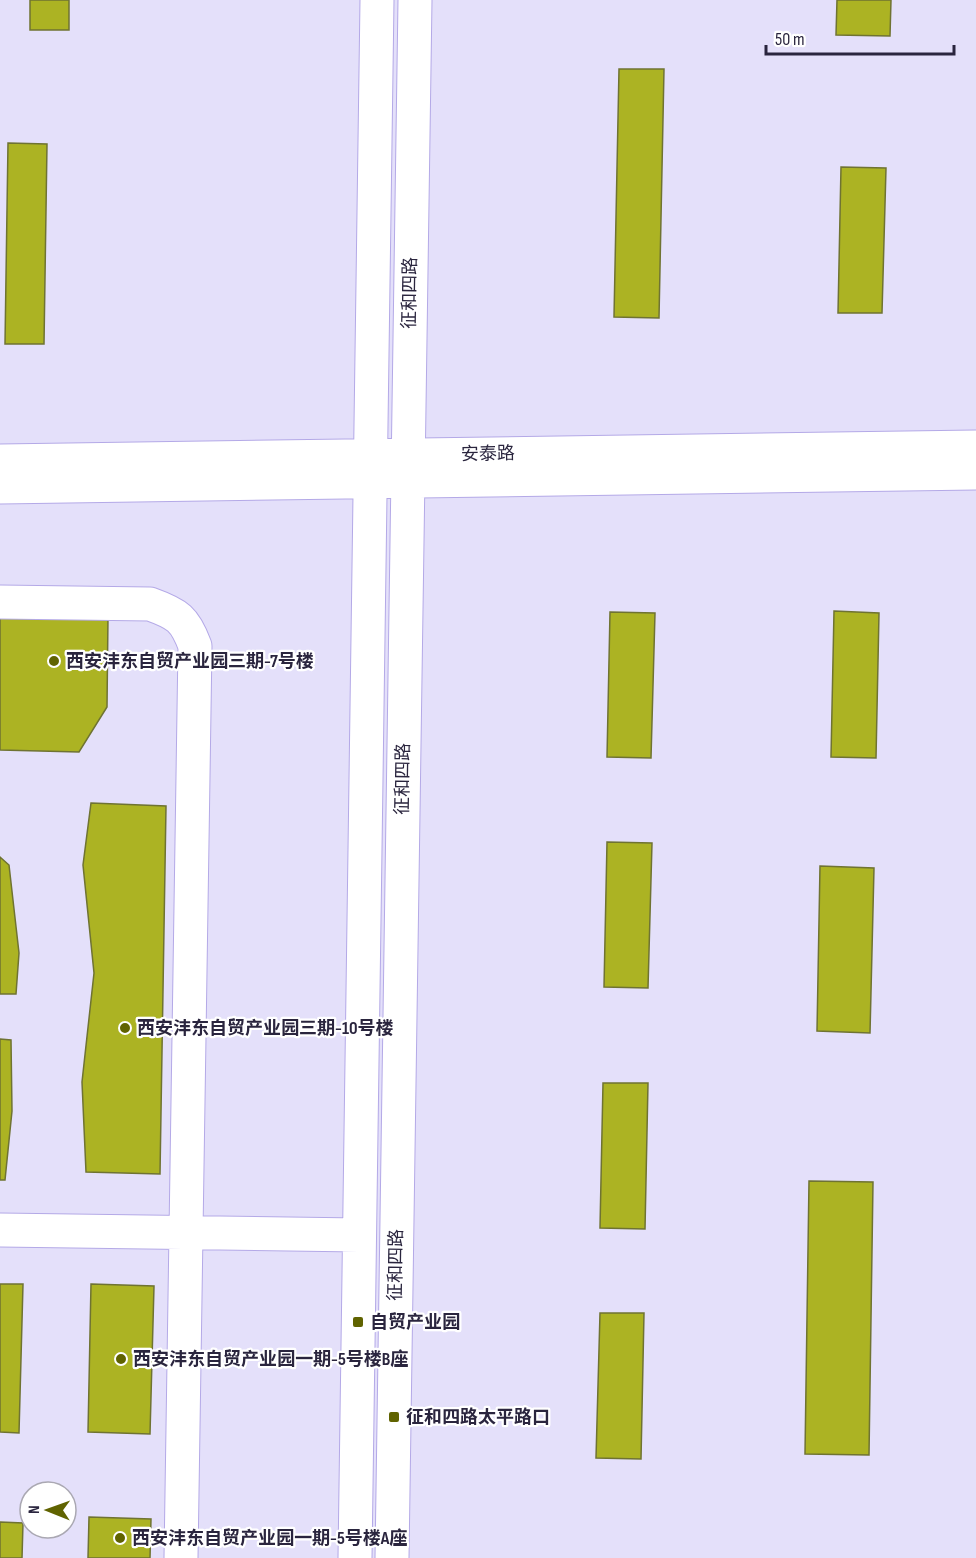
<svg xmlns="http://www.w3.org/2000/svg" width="976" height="1558" viewBox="0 0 976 1558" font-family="'Sofia Sans Condensed','Noto Sans SC',sans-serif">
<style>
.building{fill:#acb323;stroke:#6f7332;stroke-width:1.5}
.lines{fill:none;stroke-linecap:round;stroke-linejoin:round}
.minor-casing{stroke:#b4a9e7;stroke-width:35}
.minor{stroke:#fff;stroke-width:33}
.poi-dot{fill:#606300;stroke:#fff;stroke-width:2}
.labels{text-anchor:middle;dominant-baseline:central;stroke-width:4.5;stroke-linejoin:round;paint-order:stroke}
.street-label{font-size:18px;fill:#2a253e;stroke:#fff}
.poi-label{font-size:18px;font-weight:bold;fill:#2a253e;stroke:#fff;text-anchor:start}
</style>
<rect width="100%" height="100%" fill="#e4e0fa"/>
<path class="building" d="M30,0H69V30H30Z
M837,0H891L890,36L836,35Z
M619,69H664L659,318L614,317Z
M8,143L47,144L44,344H5Z
M841,167L886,168L882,313H838Z
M834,611L879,613L876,758L831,757Z
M610,612L655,613L651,758L607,757Z
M0,614L108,616L107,707L79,752L0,750Z
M91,803L166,806L160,1174L86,1172L82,1082L94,973L83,865Z
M607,842L652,843L648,988L604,987Z
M0,857L9,865L19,953L16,994H0Z
M820,866L874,868L870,1033L817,1031Z
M0,1039L11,1040L12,1111L5,1180H0Z
M603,1083H648L645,1229L600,1228Z
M809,1181L873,1182L869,1455L805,1454Z
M0,1284H23L19,1433L0,1432Z
M91,1284L154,1286L150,1434L88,1432Z
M600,1313H644L641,1459L596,1458Z
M89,1517L151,1519L150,1558H88Z
M0,1522L23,1523L22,1558H0Z"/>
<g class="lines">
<defs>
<path id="minor" d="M0,461L976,447
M0,487L976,473
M0,602L150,604C178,614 185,619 195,646L181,1558
M0,1230L359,1235
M355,1558L377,0
M392,1558L415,0"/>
</defs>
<use href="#minor" class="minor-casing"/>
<use href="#minor" class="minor"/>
</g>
<g class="poi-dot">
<circle cx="54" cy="661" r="6"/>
<circle cx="125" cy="1028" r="6"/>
<rect x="352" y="1316" width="12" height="12" rx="3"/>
<circle cx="121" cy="1359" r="6"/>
<rect x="388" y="1411" width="12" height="12" rx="3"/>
<circle cx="120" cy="1538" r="6"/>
</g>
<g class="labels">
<g class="street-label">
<text transform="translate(410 293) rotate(-89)">征和四路</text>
<text transform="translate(488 454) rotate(-1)">安泰路</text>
<text transform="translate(403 779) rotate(-89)">征和四路</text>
<text transform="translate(396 1265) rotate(-89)">征和四路</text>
</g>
<g class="poi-label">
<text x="66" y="661">西安沣东自贸产业园三期-7号楼</text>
<text x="137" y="1028">西安沣东自贸产业园三期-10号楼</text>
<text x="370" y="1322">自贸产业园</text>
<text x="133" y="1359">西安沣东自贸产业园一期-5号楼B座</text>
<text x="406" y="1417">征和四路太平路口</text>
<text x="132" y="1538">西安沣东自贸产业园一期-5号楼A座</text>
</g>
</g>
<g transform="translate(48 1510) rotate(271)"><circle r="28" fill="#ffffff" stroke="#aaa8b2" stroke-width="1.5"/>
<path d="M0-4.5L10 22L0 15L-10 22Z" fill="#606300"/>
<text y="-9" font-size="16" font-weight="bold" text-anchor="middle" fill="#2a253e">N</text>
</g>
<path d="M766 45v9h188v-9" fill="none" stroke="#2a253e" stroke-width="3"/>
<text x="775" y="45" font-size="18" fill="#2a253e" stroke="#ffffff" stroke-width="4.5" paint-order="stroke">50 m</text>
</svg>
